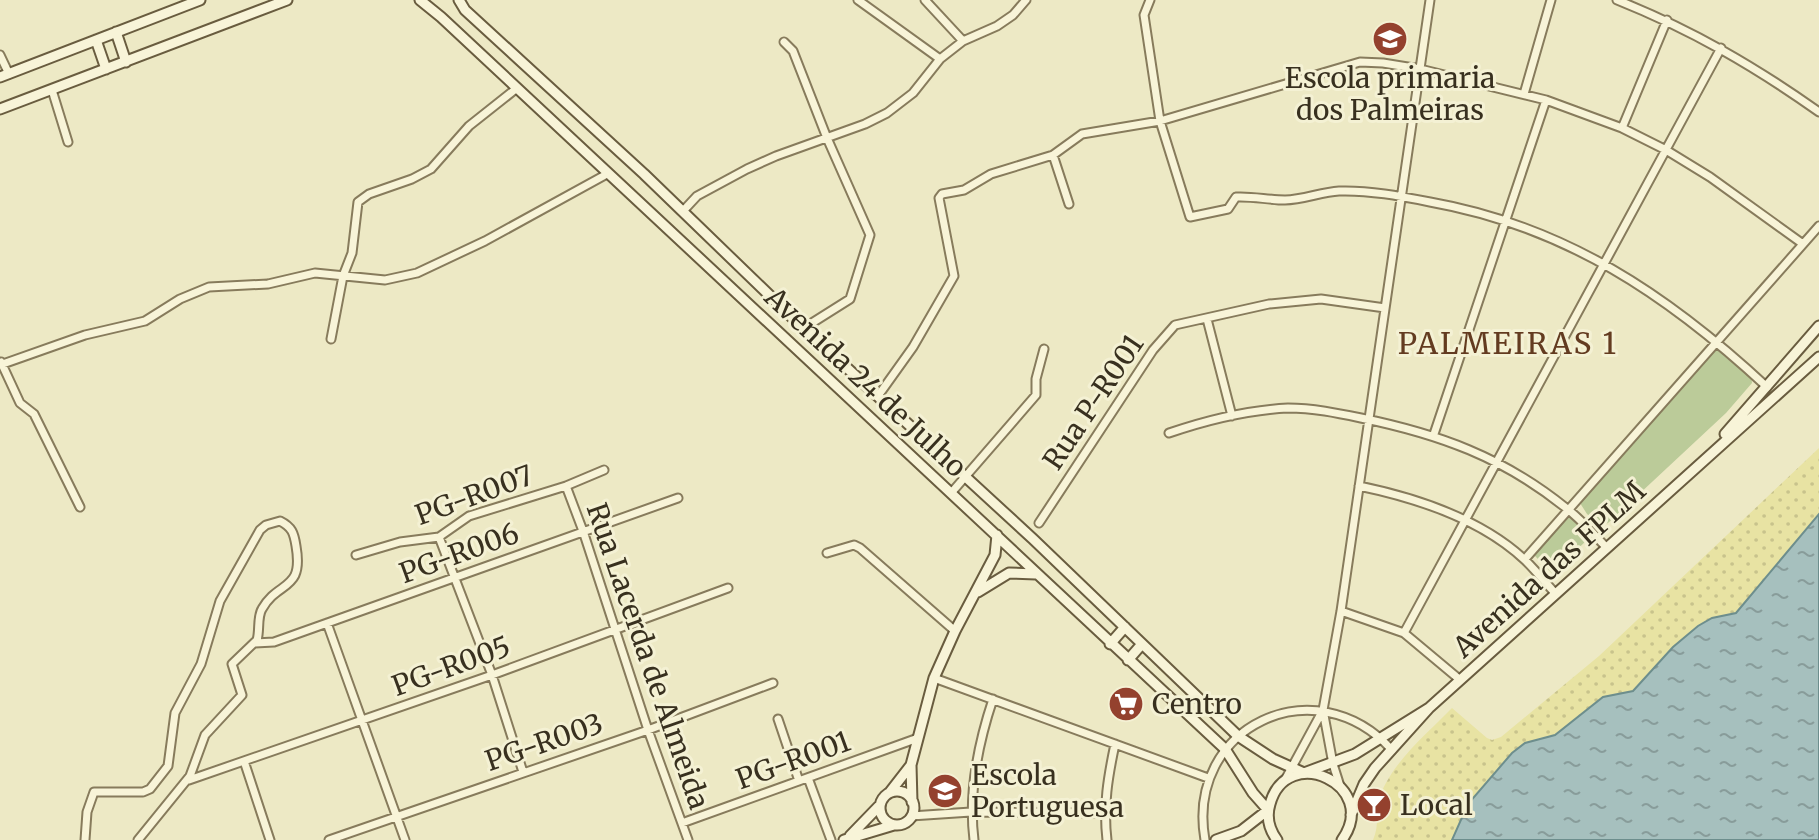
<svg xmlns="http://www.w3.org/2000/svg" width="1819" height="840" viewBox="0 0 1819 840" font-family="Merriweather,serif">
<style>
.grass{fill:#bbcb99}
.sand{fill:url(#sand-dots)}
.water{fill:url(#water-ripples);stroke:#6d8e8d;stroke-width:2}
.lines{fill:none;stroke-linecap:round;stroke-linejoin:round}
.street-casing{stroke:#877b5c;stroke-width:11}
.secondary-casing{stroke:#695c3f;stroke-width:13}
.street{stroke:#f8f4d8;stroke-width:7}
.secondary{stroke:#f8f4d8;stroke-width:9}
.labels{text-anchor:middle;dominant-baseline:central;stroke-width:6;stroke-linejoin:round;paint-order:stroke}
.poi-label{font-size:28px;fill:#38301f;stroke:#f4f1d4;text-anchor:start}
.street-label{font-size:28px;fill:#38301f;stroke:#f4f1d4}
.neighbourhood-label{font-size:30px;letter-spacing:2px;fill:#633b20;stroke:#f4f1d4}
</style>
<defs>
<pattern id="sand-dots" width="8" height="8" patternUnits="userSpaceOnUse" patternTransform="scale(2)"><rect width="8" height="8" fill="#e8e3a3"/><path d="M2 2h.1M6 6h.1" fill="none" stroke="#c8c38c" stroke-width="1.8" stroke-linecap="round"/></pattern>
<pattern id="water-ripples" width="26" height="14" patternUnits="userSpaceOnUse" patternTransform="scale(2)"><rect width="26" height="14" fill="#a6c0be"/><path d="M2 4q2-2 4 0t4 0M15 11q2-2 4 0t4 0" fill="none" stroke="#889c9a"/></pattern>
</defs>
<rect width="100%" height="100%" fill="#ede9c5"/>
<path class="grass" d="M1716,347L1751,373L1752,383L1726,413L1608,523L1601,526L1587,514L1580,503L1585,495Z
M1566,516L1572,518L1587,535L1586,541L1552,573L1534,555L1537,548Z"/>
<path class="sand" d="M1819,448V514L1736,613L1717,617L1698,626L1673,647L1633,691L1603,697L1555,735L1539,738L1512,753L1468,804L1452,840H1373C1380,825 1375,809 1380,796C1393,761 1427,734 1452,708L1487,738L1492,740L1501,737L1599,656Z"/>
<path class="water" d="M1819,514V840H1452L1468,804L1512,753L1525,743L1555,735L1603,697L1633,691L1673,647L1698,626L1712,618L1736,613Z"/>
<g class="lines">
<defs>
<path id="street" d="M858,0L940,59
M925,0L963,41
M1150,0L1144,15L1160,121L1190,217L1228,209L1236,197C1253,196 1268,200 1285,200C1303,200 1321,192 1339,191C1369,190 1400,196 1430,202C1565,226 1668,295 1767,387
M1617,0C1692,30 1754,66 1819,112
M784,42L793,51L827,138L870,235L850,299L804,328
M0,55L9,74
M52,90L68,142
M1524,94L1551,0
M1622,128L1667,20
M1053,155L1069,204
M683,211L697,196L747,169L776,156L865,124L887,113L913,93L940,59L963,41L997,26L1013,15L1026,0
M1207,319L1232,416
M331,339L343,276L352,253L358,202L369,194L412,179L431,169L469,126L517,88
M1,362L20,403L34,414L80,507
M0,365L85,335L145,321L180,299L209,287L268,284L315,273L385,280L417,273L485,241L607,174
M878,396L913,347L954,276L939,198L942,194L964,190L991,174L1053,155L1082,134L1160,121L1360,62L1383,63L1420,69L1546,100L1622,128L1666,150L1710,177L1803,244
M1169,433C1207,420 1248,410 1288,408C1313,408 1337,413 1361,418C1439,434 1503,457 1566,508C1581,519 1593,534 1606,547
M1434,434L1546,100
M566,486L583,531L648,730L688,840
M1359,486C1417,498 1482,519 1526,561C1536,571 1545,582 1555,593
M952,492L1036,395V379L1044,349
M1039,523L1153,350L1175,325L1269,304L1321,299L1385,308
M439,537L492,675L523,772
M827,553L854,545L860,548L955,631
M356,555L400,542L439,537L469,516L566,486L604,470
M1525,559L1819,226
M1341,611L1404,633L1459,679
M327,623L405,840
M1404,633L1721,48
M255,643L274,642L678,498
M934,678L1208,778
M1323,710L1333,764L1340,786
M778,719L799,781
M244,761L270,840
M808,778L831,840
M189,780L492,675L728,588
M1285,780L1323,710L1341,611L1430,0
M911,816L971,812L1104,813
M682,823L918,738
M85,840L87,812L94,792H143L150,789L168,766L175,713L201,664L220,601L260,530L266,525L280,521C292,527 294,533 296,546C304,592 278,580 262,609C257,617 260,631 257,640L232,664L242,695L205,735L190,776L138,840
M329,840L648,730L773,683
M974,840C968,792 978,744 993,699
M1107,840C1103,806 1108,777 1115,744
M1205,840C1185,727 1315,665 1392,750"/>
<path id="secondary" d="M420,0L441,17L1225,749L1253,793L1268,810L1241,831L1216,840
M459,0L465,10L644,174L796,321L1033,539L1238,736L1273,759L1304,773L1355,754L1429,708
M116,32L126,62
M96,40L106,69
M0,77L200,0
M0,109L287,0
M1725,434L1819,326
M978,592L1009,573L1036,574
M1110,644L1125,627
M1128,660L1142,644
M880 808a17 17 0 1 1 34 0a17 17 0 1 1-34 0Z
M890,792L911,765
M912,802L911,765L934,678L955,631L995,555L997,535
M1351,815L1364,784L1375,768L1429,708L1819,357
M850,836L880,805
M844,840L894,825
M1277,840C1269,829 1266,817 1270,804C1287,742 1381,785 1342,840"/>
</defs>
<use href="#street" class="street-casing"/>
<use href="#secondary" class="secondary-casing"/>
<use href="#street" class="street"/>
<use href="#secondary" class="secondary"/>
</g>
<defs>
<symbol id="school-disc" viewBox="-11 -11 22 22"><circle r="9.5" fill="#94412e" stroke="#f4f1d4"/><path d="M0-5L7-2L0 1L-7-2ZM-4 1L0 2.5L4 1V4Q0 6-4 4Z" fill="#fff"/></symbol>
<symbol id="supermarket-disc" viewBox="-11 -11 22 22"><circle r="9.5" fill="#94412e" stroke="#f4f1d4"/><path d="M-6-5.5h2.5l.6 2H6L4.5 2H-2.5L-4.4-4H-6ZM-1.5 3.2a1.3 1.3 0 1 0 .1 0ZM3 3.2a1.3 1.3 0 1 0 .1 0Z" fill="#fff"/></symbol>
<symbol id="bar-disc" viewBox="-11 -11 22 22"><circle r="9.5" fill="#94412e" stroke="#f4f1d4"/><path d="M-6-5H6L.8 .8V4.5H3.5V6h-7V4.5H-.8V.8Z" fill="#fff"/></symbol>
</defs>
<g fill-rule="evenodd">
<use href="#school-disc" x="1370" y="19" width="40" height="40"/>
<use href="#supermarket-disc" x="1106" y="684" width="40" height="40"/>
<use href="#school-disc" x="925" y="771" width="40" height="40"/>
<use href="#bar-disc" x="1354" y="785" width="40" height="40"/>
</g>
<g class="labels">
<g class="poi-label">
<text x="1390" y="78" text-anchor="middle">Escola primaria<tspan x="1390" dy="32">dos Palmeiras</tspan></text>
<text x="1152" y="704">Centro</text>
<text x="971" y="775">Escola<tspan x="971" dy="32">Portuguesa</tspan></text>
<text x="1400" y="805">Local</text>
</g>
<g class="street-label">
<text transform="translate(866 382) rotate(43)">Avenida 24 de Julho</text>
<text transform="translate(1093 402) rotate(-56)">Rua P-R001</text>
<text transform="translate(474 495) rotate(-20)">PG-R007</text>
<text transform="translate(459 553) rotate(-20)">PG-R006</text>
<text transform="translate(1549 569) rotate(-42)">Avenida das FPLM</text>
<text transform="translate(648 656) rotate(71)">Rua Lacerda de Almeida</text>
<text transform="translate(451 666) rotate(-20)">PG-R005</text>
<text transform="translate(544 742) rotate(-19)">PG-R003</text>
<text transform="translate(793 760) rotate(-20)">PG-R001</text>
</g>
<g class="neighbourhood-label">
<text x="1508" y="343">PALMEIRAS 1</text>
</g>
</g>
</svg>
